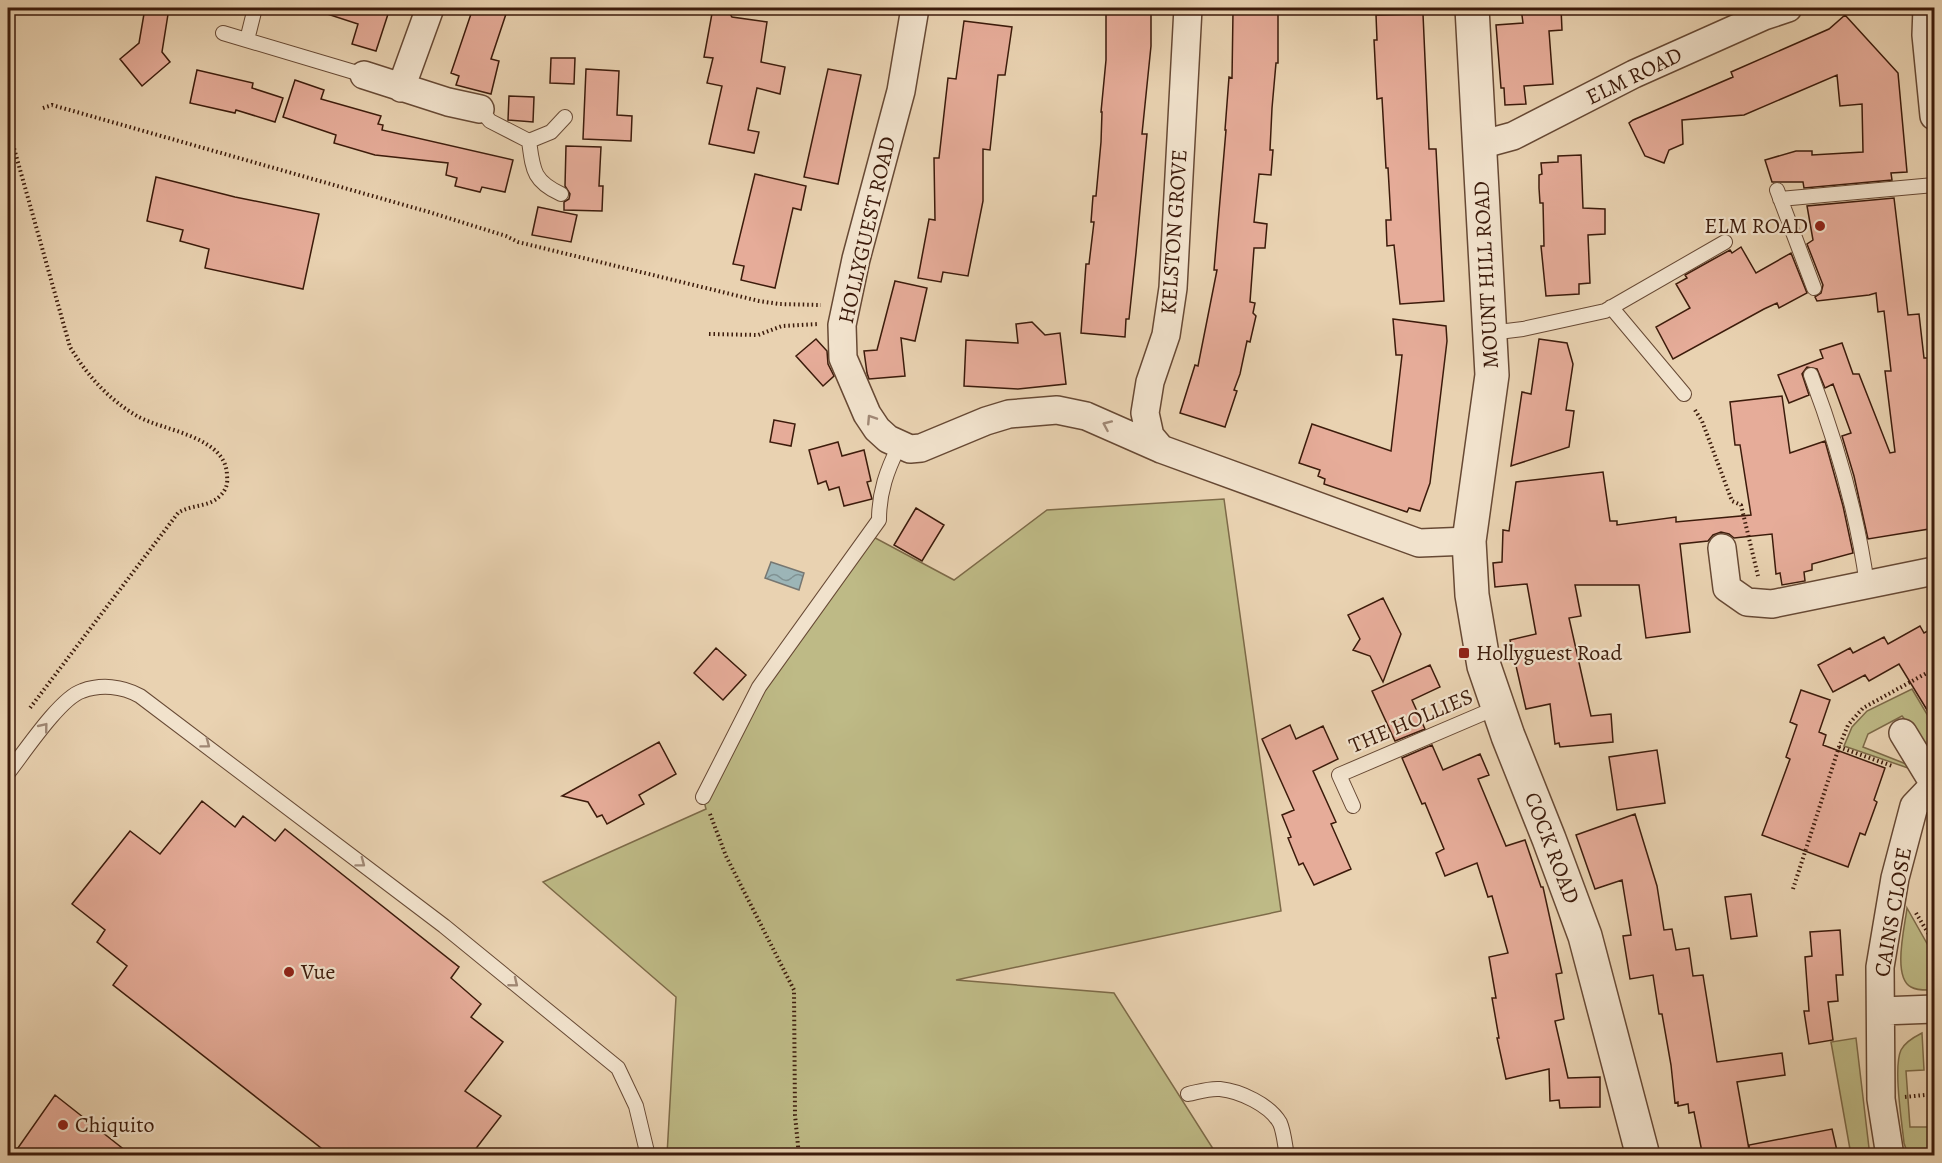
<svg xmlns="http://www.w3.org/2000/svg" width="1942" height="1163" viewBox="0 0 1942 1163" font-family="Alegreya,serif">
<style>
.green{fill:#beba86;stroke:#7d6a48;stroke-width:1.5}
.water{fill:url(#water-waves);stroke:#767772;stroke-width:1.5}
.building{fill:#e6ac99;stroke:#3c1b0b;stroke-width:1.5}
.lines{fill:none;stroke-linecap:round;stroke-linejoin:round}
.service-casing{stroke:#674934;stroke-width:16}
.minor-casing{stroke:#674934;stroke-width:30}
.tertiary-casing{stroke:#674934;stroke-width:36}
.path{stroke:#3c1b0b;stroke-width:4;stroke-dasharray:1.5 3;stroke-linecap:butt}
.service{stroke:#f1e2cc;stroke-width:14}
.minor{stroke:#f1e2cc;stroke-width:27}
.tertiary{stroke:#f1e2cc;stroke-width:33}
.oneway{stroke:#a08875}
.poi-dot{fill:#8f2418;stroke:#f1e2cc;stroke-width:2}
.labels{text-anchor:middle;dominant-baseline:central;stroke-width:4.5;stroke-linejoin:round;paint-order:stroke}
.street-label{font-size:22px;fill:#3c1b0b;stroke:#f1e2cc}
.poi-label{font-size:22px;fill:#3c1b0b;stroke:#f1e2cc;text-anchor:start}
</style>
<defs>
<pattern id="water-waves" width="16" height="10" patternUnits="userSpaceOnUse" patternTransform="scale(1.5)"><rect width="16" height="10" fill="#9cb5b7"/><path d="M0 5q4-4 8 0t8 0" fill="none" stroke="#809293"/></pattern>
</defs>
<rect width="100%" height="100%" fill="#e9d2b1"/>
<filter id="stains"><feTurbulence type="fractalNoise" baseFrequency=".00333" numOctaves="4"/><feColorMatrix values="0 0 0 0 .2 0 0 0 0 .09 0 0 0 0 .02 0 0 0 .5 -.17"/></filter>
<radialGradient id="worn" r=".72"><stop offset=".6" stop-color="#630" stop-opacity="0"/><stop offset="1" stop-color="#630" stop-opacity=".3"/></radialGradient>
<path class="green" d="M1224,499L1281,911L956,980L1114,993L1217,1155H667L676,997L543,882L706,809L703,797L720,754L866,533L954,580L1047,510Z
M1912,689L1934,726V754L1902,716L1868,734L1863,747L1906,764L1911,769L1844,746L1852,727L1867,711Z
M1907,908L1934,956V990C1926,990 1918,991 1911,987C1892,977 1905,926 1907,908Z
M1922,1033L1924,1070L1906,1071L1910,1127H1928L1931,1155H1908L1904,1143C1902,1123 1893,1067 1901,1050C1905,1042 1914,1037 1922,1033Z
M1856,1038L1869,1148L1868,1155H1851L1831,1042Z"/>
<path class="water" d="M771,562L804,573L799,590L765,578Z"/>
<path class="building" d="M145,8H169L162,52L170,62L142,86L120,59L139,43Z
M321,8H390L376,51L352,44L358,24L321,12Z
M473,8H508L491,59L499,61L491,94L456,85L459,76L451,73Z
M713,8H726L732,17L767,22L761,62L785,67L780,94L757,88L748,130L759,132L754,153L709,144L722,86L707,83L713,58L704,57Z
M1106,8H1151V46L1142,134H1147L1136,253L1129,319H1126L1125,337L1081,333L1086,264H1089L1094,222H1091L1093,196H1096L1101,142L1102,112H1101L1106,60Z
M1521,8H1561L1562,30L1549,31L1553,84L1524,86L1526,104L1505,105L1504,88H1501L1496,25L1523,23Z
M1233,12L1278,13V63H1276L1272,108L1270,150H1273L1271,175L1259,174L1254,222L1267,224L1265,248H1254L1250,302L1255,303L1253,313L1256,316L1250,342L1247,341L1240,374L1234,390L1237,391L1225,427L1180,413L1195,365L1198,366L1217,270H1214L1226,130H1225L1229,77L1232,78Z
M1423,14L1429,149H1436L1444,301L1400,304L1394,245L1387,246L1386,220H1391L1388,168H1386L1382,98L1377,99L1374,40H1377L1376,15Z
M1845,15L1898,73L1907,172L1891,173L1892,180L1804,188L1803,182H1772L1765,160L1796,151H1812V155L1863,152L1862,104L1840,106L1837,75L1744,115L1682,120L1683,144L1669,150L1664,163L1645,156L1629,123L1633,120L1733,77L1731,72L1829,29Z
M964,21L1012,27L1005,75H998L990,150L983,149V201L968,276L943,272L941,282L918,278L929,219L935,220L934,158H939L948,78L956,79Z
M551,58H575L574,84L550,83Z
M586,69L619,71L617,115L632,116L631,141L583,139Z
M828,69L861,75L838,184L804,177Z
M197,70L253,83L252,88L283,98L275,122L236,110L235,113L190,103Z
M295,80L324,90L321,99L381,116L378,124L383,125L382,130L513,160L505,192L482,187L480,192L455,186L457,178L446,175L448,163L375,155L334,143L336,135L283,117Z
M509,96L534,97L533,122L508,120Z
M566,146L601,147L599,186H603L602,211L564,210V202L569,199L570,194L565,186Z
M1581,155L1583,208L1605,209V234L1588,235L1590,283L1579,284V294L1546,296L1541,246H1544L1543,203H1540L1539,188V175L1542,174L1541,163L1558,162V156Z
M755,174L806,186L801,210L793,208L775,288L741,280L744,266L733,264Z
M156,177L235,197L319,214L303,289L205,268L209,249L180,241L183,230L147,221Z
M1894,198L1908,315L1919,314L1924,358H1930L1935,401V528L1868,539L1854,476L1842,436L1851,433L1833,384L1825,388L1817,369L1807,367L1802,374L1809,395L1789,403L1778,375L1823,358L1820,350L1842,343L1853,374H1859L1890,453L1895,452L1885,371H1891L1884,311L1878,312L1876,293L1869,295L1817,301L1815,297L1821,293L1823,285L1807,244L1813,240L1807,206Z
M538,207L577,215L571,242L532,235Z
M1741,247L1756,273L1791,253L1807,293L1779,308L1777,303L1764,309L1673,359L1656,327L1690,308L1676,284L1687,278L1685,275L1710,261L1730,250L1732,253Z
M895,281L927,288L915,341L901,338L905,376L869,379L867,373L864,351L877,350Z
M1393,319L1446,326L1447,341L1430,483L1420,511L1409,508L1407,512L1324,484L1325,479L1318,476L1320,470L1299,463L1312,424L1391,451L1402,355H1396Z
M1032,322L1045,335L1060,333L1066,384L1018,389L964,386L966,340L1018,343L1016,324Z
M816,339L827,351L828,364L834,376L823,386L796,356Z
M1539,339L1567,343L1573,364L1566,410L1574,411L1569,447L1511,466L1522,392L1531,394Z
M1782,396L1790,453L1825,441L1843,506L1853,553L1812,564V570L1804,572L1805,581L1782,585L1780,573L1776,574L1772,534L1734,538L1729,534L1721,532L1713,535L1708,541L1680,544L1690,632L1646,638L1639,585H1575L1581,616L1569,618L1591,716L1611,714L1613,742L1560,747L1559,743L1555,744L1550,704L1526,709L1510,640L1536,634L1527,584L1495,587L1493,563L1502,562L1503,530L1509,531L1516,482L1603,472L1610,521H1617V525L1676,517V522L1751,515L1740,445H1735L1730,402Z
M774,420L795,424L791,446L770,442Z
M838,442L842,456L864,450L871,481L867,482L872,499L844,506L839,487L829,490L826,481L818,484L809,450Z
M916,508L944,525L922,561L894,545Z
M1383,598L1401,634L1383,682L1370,656L1353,650L1360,639L1348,615Z
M1920,626L1924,633L1935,627V723L1899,664L1869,681L1865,675L1833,692L1818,665L1850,648L1853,653L1884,637L1888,644Z
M716,648L746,675L723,700L694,673Z
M1430,665L1440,687L1412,700L1425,729L1395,741L1372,691Z
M1801,690L1830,700L1819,732L1826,735L1823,745L1885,768L1874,800L1877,802L1865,835L1860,833L1848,867L1762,835L1790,759L1786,757L1797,725L1790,722Z
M1290,725L1296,739L1323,726L1338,759L1313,771L1336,822L1331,824L1351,869L1314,885L1303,863L1299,865L1288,838L1291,837L1282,815L1294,810L1262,739Z
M659,742L676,774L639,795L644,804L607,824L602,815L597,817L588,802L562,796Z
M1432,745L1443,770L1480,754L1489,775L1478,779L1506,846L1525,840L1541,887H1543L1562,973L1556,974L1564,1019L1555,1021L1568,1078L1600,1077V1107L1560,1108L1559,1100L1550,1101L1549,1069L1506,1079L1497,1038H1499L1492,998H1496L1489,957L1508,953L1492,896L1488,897L1477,863L1445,876L1436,853L1444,849L1425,803L1422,804L1402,758Z
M1657,750L1665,803L1617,810L1609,757Z
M202,801L235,827L243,816L275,841L285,829L459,967L451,978L481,1004L471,1017L503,1042L465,1091L501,1116L471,1155H330L113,985L127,966L97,942L105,930L72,904L130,831L160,854Z
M1635,814L1657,886L1664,930L1672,929L1676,950L1689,948L1693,976L1703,975L1717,1062L1782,1053L1785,1075L1737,1082L1750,1155H1709L1708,1151L1702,1152L1694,1112L1689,1113L1688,1104L1678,1106V1102L1675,1103L1671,1065L1662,1014H1659L1653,975L1630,979L1623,936L1631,935L1622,880L1595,889L1576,835Z
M1751,894L1757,936L1731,939L1725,897Z
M1840,930L1843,975H1836L1838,1001L1828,1002L1833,1040L1809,1044L1804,1011H1809L1805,957L1812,956L1810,932Z
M55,1095L131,1155H13Z
M1832,1129L1838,1155H1750L1749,1145Z"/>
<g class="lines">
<defs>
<path id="service" d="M223,33L364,75
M247,40L255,8
M480,109L490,121L529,141L551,132L565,117
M529,141C533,170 533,181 561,194
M1777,190L1814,288
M1780,199L1934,185
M1611,307L1684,394
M1490,333L1523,329L1605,311L1725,242
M1811,375C1837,444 1857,511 1867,585
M8,773C23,754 60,698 82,691C101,684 122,686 140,696L444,926L618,1068L636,1106L648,1156
M703,797L759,687L879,520C879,492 887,470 899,446
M1353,806L1339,775L1498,707
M1188,1094C1198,1092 1209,1088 1220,1089C1240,1091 1270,1105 1280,1123C1284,1132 1285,1146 1287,1156"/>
<path id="minor" d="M915,8L901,91L856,259L842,325L843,358L867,414L877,429L888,439L910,449L921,448L986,421L1009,414L1057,410L1086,416L1161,449L1419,543L1469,541
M1927,8L1926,35L1934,116
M364,75L448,102L480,109
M401,88L430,8
M1480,145L1513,136L1634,74L1764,16L1788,8
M1161,449L1150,436L1145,413L1150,382L1166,335L1173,288L1188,8
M1722,548L1727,588L1747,602L1772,604L1934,571
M1903,733L1934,784
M1882,1011L1934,1009
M1890,1156L1881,1099L1880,967L1895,878L1914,806L1934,785"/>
<path id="tertiary" d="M1472,8L1492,375L1469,541L1472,595L1484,666L1508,736L1549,839L1585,936L1643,1156"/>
</defs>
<use href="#service" class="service-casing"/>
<use href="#minor" class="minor-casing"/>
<use href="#tertiary" class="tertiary-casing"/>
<path class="path" d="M8,80L16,77
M43,108L52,105L429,212L506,236L518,242L759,301L779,304L821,305
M8,127L70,347C87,375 108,399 137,416C163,431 227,436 227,476C228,484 226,490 220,496C208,508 191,504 178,513L30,708
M709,334L758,335L782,326L818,324
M1695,410L1702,421L1732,501L1741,505L1758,576
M1839,747L1892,766
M710,814L726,856L794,990L795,1115L799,1156
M1793,889L1839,747L1848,725L1863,708L1934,669
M1916,913L1934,943
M1905,1097L1934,1094"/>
<use href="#service" class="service"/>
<use href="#minor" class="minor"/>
<use href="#tertiary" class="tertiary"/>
</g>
<defs><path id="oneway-chevron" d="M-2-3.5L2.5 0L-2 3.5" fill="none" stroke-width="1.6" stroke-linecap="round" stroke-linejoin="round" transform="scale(1.5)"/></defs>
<g class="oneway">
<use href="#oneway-chevron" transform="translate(871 419) rotate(-123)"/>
<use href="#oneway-chevron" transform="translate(1107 425) rotate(-156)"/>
<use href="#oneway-chevron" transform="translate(44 727) rotate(-51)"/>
<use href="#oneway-chevron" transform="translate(206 744) rotate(37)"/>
<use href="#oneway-chevron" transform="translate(361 863) rotate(37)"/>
<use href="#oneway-chevron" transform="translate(514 983) rotate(39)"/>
</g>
<g class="poi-dot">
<circle cx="1820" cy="226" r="6"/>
<rect x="1458" y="647" width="12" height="12" rx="3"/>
<circle cx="289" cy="972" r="6"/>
<circle cx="63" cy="1125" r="6"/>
</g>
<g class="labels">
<g class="street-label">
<text transform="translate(1634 76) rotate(-26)">ELM ROAD</text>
<text transform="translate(867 230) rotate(-77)">HOLLYGUEST ROAD</text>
<text transform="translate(1174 232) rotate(-86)">KELSTON GROVE</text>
<text transform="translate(1486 275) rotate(-93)">MOUNT HILL ROAD</text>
<text transform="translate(1411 721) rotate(-23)">THE HOLLIES</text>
<text transform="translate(1552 848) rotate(69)">COCK ROAD</text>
<text transform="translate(1893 912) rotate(-80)">CAINS CLOSE</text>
</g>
<g class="poi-label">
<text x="1808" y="226" text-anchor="end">ELM ROAD</text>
<text x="1476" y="653">Hollyguest Road</text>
<text x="301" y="972">Vue</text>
<text x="75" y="1125">Chiquito</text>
</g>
</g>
<rect width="1942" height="1163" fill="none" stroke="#e9d2b1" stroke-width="30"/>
<rect x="9" y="9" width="1924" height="1145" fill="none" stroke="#3c1b0b" stroke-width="3"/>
<rect x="15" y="15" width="1912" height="1133" fill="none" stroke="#3c1b0b" stroke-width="1.5"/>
<rect width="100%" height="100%" filter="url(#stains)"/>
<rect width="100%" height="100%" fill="url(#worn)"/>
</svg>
